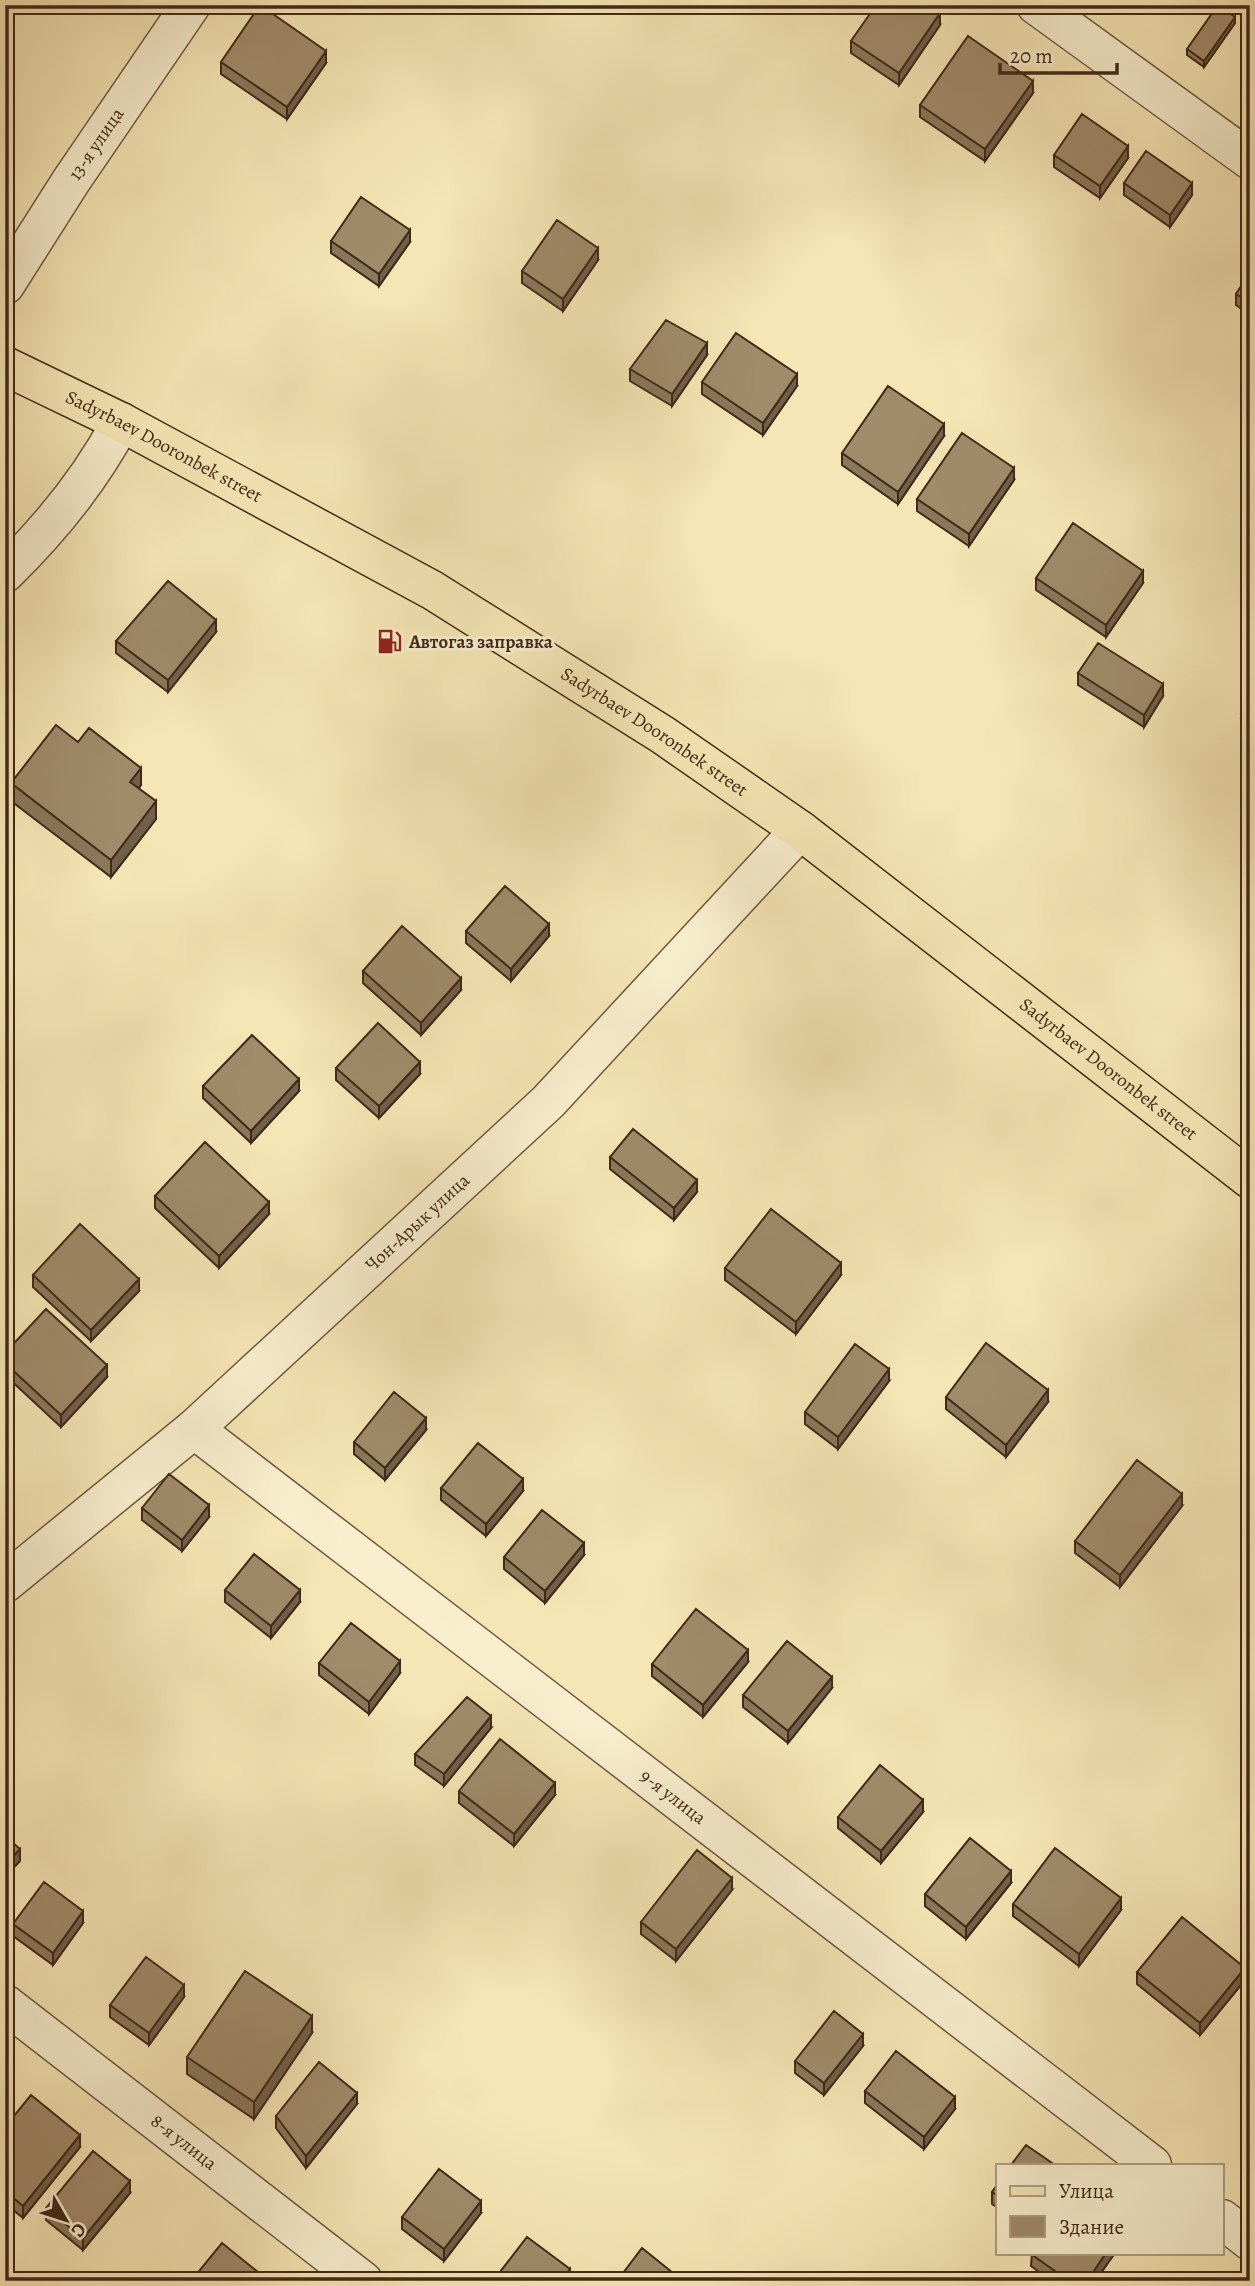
<svg xmlns="http://www.w3.org/2000/svg" width="1255" height="2286" viewBox="0 0 1255 2286" font-family="Alegreya,serif">
<style>
.lines{fill:none;stroke-linecap:round;stroke-linejoin:round}
.minor-casing{stroke:#6f5840;stroke-width:41}
.major-casing{stroke:#422919;stroke-width:41}
.minor{stroke:#f9efcf;stroke-width:38}
.major{stroke:#f6e6b5;stroke-width:38}
.wall{fill:#8a785b;stroke:#422919;stroke-width:2}
.shaded-wall{fill:#70614a;stroke:#422919;stroke-width:2}
.building{fill:#a08b6a;stroke:#422919;stroke-width:2}
.labels{text-anchor:middle;dominant-baseline:central;stroke-width:6;stroke-linejoin:round;paint-order:stroke}
.street-label{font-size:19px;fill:#422919;stroke:#f9efcf}
.poi-label{font-size:19px;font-weight:bold;fill:#422919;stroke:#f9efcf;text-anchor:start}
</style>
<rect width="100%" height="100%" fill="#f6e6b5"/>
<filter id="stains"><feTurbulence type="fractalNoise" baseFrequency=".00286" numOctaves="4"/><feColorMatrix values="0 0 0 0 .2 0 0 0 0 .09 0 0 0 0 .02 0 0 0 .5 -.17"/></filter>
<radialGradient id="worn" r=".72"><stop offset=".6" stop-color="#630" stop-opacity="0"/><stop offset="1" stop-color="#630" stop-opacity=".3"/></radialGradient>
<g class="lines">
<defs>
<g id="minor">
<path d="M1036,5L1250,160"/>
<path id="s1" d="M5,285L71,181L191,5"/>
<path d="M5,573C51,528 91,479 121,422"/>
<path id="s2" d="M194,1429L1152,2165"/>
<path id="s3" d="M5,1583L194,1429L548,1102L800,830"/>
<path id="s4" d="M5,2004L363,2281"/>
<path d="M1222,2219L1250,2241"/>
</g>
<g id="major">
<path id="s5" d="M5,366L121,422L432,590L663,735L800,830L1250,1179"/>
</g>
</defs>
<use href="#minor" class="minor-casing"/>
<use href="#major" class="major-casing"/>
<use href="#minor" class="minor"/>
<use href="#major" class="major"/>
</g>
<path class="wall" d="M1235,23L1204,67L1187,55V49Z
M940,25L899,85L851,53V41Z
M221,62L326,63L287,119L221,74Z
M1033,93L985,161L920,117V105Z
M1054,155L1128,158L1100,198L1054,167Z
M1124,183L1192,195L1170,227L1124,195Z
M331,241L410,242L379,286L331,253Z
M598,260L563,311L522,283V271Z
M1250,273V315L1236,305V294Z
M707,355L672,406L630,381V369Z
M702,382L797,386L763,435L702,394Z
M944,436L898,504L842,465V453Z
M1014,480L969,546L917,511V499Z
M1036,578L1143,583L1106,637L1036,590Z
M216,632L168,692L116,653V641Z
M1078,673L1163,696L1144,727L1078,685Z
M1250,705V736L1241,730V718Z
M78,742L141,785L139,788L156,819L111,877L11,801V783Z
M466,931L549,936L511,981L466,943Z
M363,971L461,990L421,1035L363,983Z
M336,1068L420,1074L379,1118L336,1080Z
M203,1086L299,1091L251,1143L203,1098Z
M610,1157L697,1192L674,1220L610,1169Z
M155,1196L269,1214L219,1268L155,1208Z
M725,1268L841,1275L796,1334L725,1280Z
M33,1275L139,1291L91,1341L33,1287Z
M5,1353L107,1377L61,1427L5,1375Z
M889,1381L838,1449L805,1424V1412Z
M946,1397L1048,1402L1006,1457L946,1409Z
M426,1430L385,1480L354,1454V1442Z
M441,1488L523,1491L486,1536L441,1500Z
M1182,1506L1120,1587L1075,1553V1541Z
M142,1508L209,1517L182,1551L142,1520Z
M584,1555L545,1603L504,1569V1557Z
M225,1590L300,1602L271,1638L225,1602Z
M748,1662L703,1717L652,1676V1664Z
M319,1663L400,1673L369,1714L319,1675Z
M832,1688L788,1743L743,1707V1695Z
M491,1728L444,1786L415,1765V1754Z
M459,1791L555,1795L514,1846L459,1803Z
M923,1812L881,1863L838,1828V1817Z
M1011,1883L966,1939L925,1906V1894Z
M732,1890L676,1961L641,1934V1922Z
M1013,1904L1121,1910L1079,1966L1013,1916Z
M83,1923L53,1965L13,1936V1924Z
M1137,1972L1245,1980L1200,2035L1137,1984Z
M184,1997L149,2045L110,2017V2005Z
M312,2033L254,2119L187,2074V2057Z
M863,2046L824,2095L795,2073V2061Z
M865,2091L955,2109L924,2149L865,2103Z
M357,2104L306,2168L276,2128V2116Z
M1250,2115V2139L1244,2135V2123Z
M5,2127L80,2147L23,2218L5,2203Z
M998,2184V2208L992,2204V2192Z
M130,2193L83,2250L46,2220V2208Z
M481,2213L444,2261L402,2229V2217Z
M1032,2253H1115L1095,2281H1052L1031,2266Z"/>
<path class="shaded-wall" d="M940,13V25L899,85V73Z
M1235,17V23L1204,67V61Z
M326,51V63L287,119V107Z
M1033,81V93L985,161V149Z
M1128,146V158L1100,198V186Z
M1192,183V195L1170,227V215Z
M410,230V242L379,286V274Z
M598,248V260L563,311V299Z
M707,343V355L672,406V394Z
M797,374V386L763,435V423Z
M944,424V436L898,504V492Z
M1014,468V480L969,546V534Z
M1143,571V583L1106,637V625Z
M216,620V632L168,692V680Z
M1163,684V696L1144,727V715Z
M141,768V785L130,799V782Z
M9,787V799L5,804V792Z
M156,801V819L111,877V860Z
M549,924V936L511,981V969Z
M461,978V990L421,1035V1023Z
M420,1062V1074L379,1118V1106Z
M299,1079V1091L251,1143V1131Z
M697,1180V1192L674,1220V1208Z
M269,1202V1214L219,1268V1256Z
M841,1263V1275L796,1334V1322Z
M139,1279V1291L91,1341V1330Z
M107,1365V1377L61,1427V1415Z
M889,1369V1381L838,1449V1437Z
M1048,1390V1402L1006,1457V1445Z
M426,1418V1430L385,1480V1468Z
M523,1479V1491L486,1536V1524Z
M1182,1494V1506L1120,1587V1575Z
M209,1505V1517L182,1551V1540Z
M584,1543V1555L545,1603V1591Z
M300,1590V1602L271,1638V1626Z
M748,1650V1662L703,1717V1705Z
M400,1661V1673L369,1714V1702Z
M832,1677V1688L788,1743V1731Z
M491,1716V1728L444,1786V1774Z
M555,1783V1795L514,1846V1834Z
M923,1800V1812L881,1863V1851Z
M20,1849V1861L5,1877V1865Z
M1011,1871V1883L966,1939V1927Z
M732,1878V1890L676,1961V1949Z
M1121,1898V1910L1079,1966V1954Z
M83,1911V1923L53,1965V1953Z
M1245,1968V1980L1200,2035V2023Z
M184,1985V1997L149,2045V2033Z
M312,2016V2033L254,2119V2102Z
M863,2034V2046L824,2095V2083Z
M357,2093V2104L306,2168V2156Z
M955,2097V2109L924,2149V2137Z
M80,2135V2147L23,2218V2206Z
M130,2181V2193L83,2250V2238Z
M481,2201V2213L444,2261V2249Z
M1106,2253H1115L1095,2281H1087Z
M570,2269V2281H561Z"/>
<path class="building" d="M260,5L326,51L287,107L221,62Z
M876,5H928L940,13L899,73L851,41Z
M1218,5L1235,17L1204,61L1187,49Z
M968,36L1033,81L985,149L920,105Z
M1082,114L1128,146L1100,186L1054,155Z
M1146,151L1192,183L1170,215L1124,183Z
M361,197L410,230L379,274L331,241Z
M557,220L598,248L563,299L522,271Z
M1250,273V303L1236,294Z
M666,320L707,343L672,394L630,369Z
M736,333L797,374L763,423L702,382Z
M888,386L944,424L898,492L842,453Z
M962,433L1014,468L969,534L917,499Z
M1073,523L1143,571L1106,625L1036,578Z
M168,581L216,620L168,680L116,641Z
M1098,643L1163,684L1144,715L1078,673Z
M1250,705V724L1241,718Z
M56,725L78,742L89,728L141,768L130,782L156,801L111,860L11,783Z
M5,784L9,787L5,792Z
M505,886L549,924L511,969L466,931Z
M402,926L461,978L421,1023L363,971Z
M378,1023L420,1062L379,1106L336,1068Z
M252,1035L299,1079L251,1131L203,1086Z
M633,1129L697,1180L674,1208L610,1157Z
M205,1142L269,1202L219,1256L155,1196Z
M771,1209L841,1263L796,1322L725,1268Z
M80,1224L139,1279L91,1330L33,1275Z
M46,1309L107,1365L61,1415L5,1363V1353Z
M986,1343L1048,1390L1006,1445L946,1397Z
M855,1344L889,1369L838,1437L805,1412Z
M394,1392L426,1418L385,1468L354,1442Z
M478,1443L523,1479L486,1524L441,1488Z
M1137,1460L1182,1494L1120,1575L1075,1541Z
M169,1474L209,1505L182,1540L142,1508Z
M542,1510L584,1543L545,1591L504,1557Z
M254,1554L300,1590L271,1626L225,1590Z
M696,1609L748,1650L703,1705L652,1664Z
M351,1623L400,1661L369,1702L319,1663Z
M787,1641L832,1677L788,1731L743,1695Z
M467,1697L491,1716L444,1774L415,1754Z
M500,1739L555,1783L514,1834L459,1791Z
M880,1765L923,1800L881,1851L838,1817Z
M5,1836L20,1849L5,1865Z
M970,1838L1011,1871L966,1927L925,1894Z
M1055,1848L1121,1898L1079,1954L1013,1904Z
M697,1850L732,1878L676,1949L641,1922Z
M44,1882L83,1911L53,1953L13,1924Z
M1182,1917L1245,1968L1200,2023L1137,1972Z
M146,1957L184,1985L149,2033L110,2005Z
M245,1971L312,2016L254,2102L187,2057Z
M834,2011L863,2034L824,2083L795,2061Z
M896,2051L955,2097L924,2137L865,2091Z
M319,2062L357,2093L306,2156L276,2116Z
M31,2095L80,2135L23,2206L5,2191V2127Z
M1250,2115V2127L1244,2123Z
M1026,2145L1055,2165H1011Z
M93,2151L130,2181L83,2238L46,2208Z
M439,2169L481,2201L444,2249L402,2217Z
M998,2184V2196L992,2192Z
M527,2237L570,2269L561,2281H493Z
M222,2243L269,2281H191Z
M642,2248L683,2281H617Z
M1032,2253H1106L1087,2281H1069L1031,2254Z"/>
<defs>
<symbol id="fuel-bare" viewBox="-9 -9 18 18"><path d="M-5.5-6h7V0h2V4h1.3V-2.5L3-4.5l.8-.8L6-3V5H2.5V1h-1V6h-7ZM-4.2-4.7v3.2H.2V-4.7Z" fill="#8f2418" stroke="#f9efcf" stroke-width="2.5" paint-order="stroke"/></symbol>
</defs>
<g fill-rule="evenodd">
<use href="#fuel-bare" x="372" y="624" width="35" height="35"/>
</g>
<g class="labels">
<g class="street-label">
<text stroke="none"><textPath href="#s1" startOffset="168">13-я улица</textPath></text>
<text stroke="none"><textPath href="#s5" startOffset="178">Sadyrbaev Dooronbek street</textPath></text>
<text stroke="none"><textPath href="#s5" startOffset="746">Sadyrbaev Dooronbek street</textPath></text>
<text stroke="none"><textPath href="#s5" startOffset="1312">Sadyrbaev Dooronbek street</textPath></text>
<text stroke="none"><textPath href="#s3" startOffset="548">Чон-Арык улица</textPath></text>
<text stroke="none"><textPath href="#s2" startOffset="604">9-я улица</textPath></text>
<text stroke="none"><textPath href="#s4" startOffset="226">8-я улица</textPath></text>
</g>
<g class="poi-label">
<text x="409" y="642">Автогаз заправка</text>
</g>
</g>
<rect width="1255" height="2286" fill="none" stroke="#f6e6b5" stroke-width="28"/>
<rect x="7" y="7" width="1241" height="2272" fill="none" stroke="#422919" stroke-width="3.5"/>
<rect x="14" y="14" width="1227" height="2258" fill="none" stroke="#422919" stroke-width="2"/>
<rect x="996" y="2164" width="228" height="91" fill="#f9efcf" stroke="#b0a086" stroke-width="2"/>
<rect x="1010" y="2186" width="35" height="10" fill="#f6e6b5" stroke="#b0a086" stroke-width="2"/>
<text x="1059" y="2198" font-size="21" fill="#422919">Улица</text>
<rect x="1010" y="2216" width="35" height="21" fill="#a08b6a" stroke="#b0a086" stroke-width="2"/>
<text x="1059" y="2234" font-size="21" fill="#422919">Здание</text>
<g transform="translate(66 2220) rotate(129)" stroke="#f9efcf" stroke-width="5" paint-order="stroke">
<path d="M0-5L12 26L0 18L-12 26Z" fill="#422919"/>
<text y="-10" font-size="19" font-weight="bold" text-anchor="middle" fill="#422919">С</text>
</g>
<path d="M1000 63v10h117v-10" fill="none" stroke="#422919" stroke-width="3.5"/>
<text x="1010" y="63" font-size="21" fill="#422919" stroke="#f9efcf" stroke-width="5" paint-order="stroke">20 m</text>
<rect width="100%" height="100%" filter="url(#stains)"/>
<rect width="100%" height="100%" fill="url(#worn)"/>
</svg>
